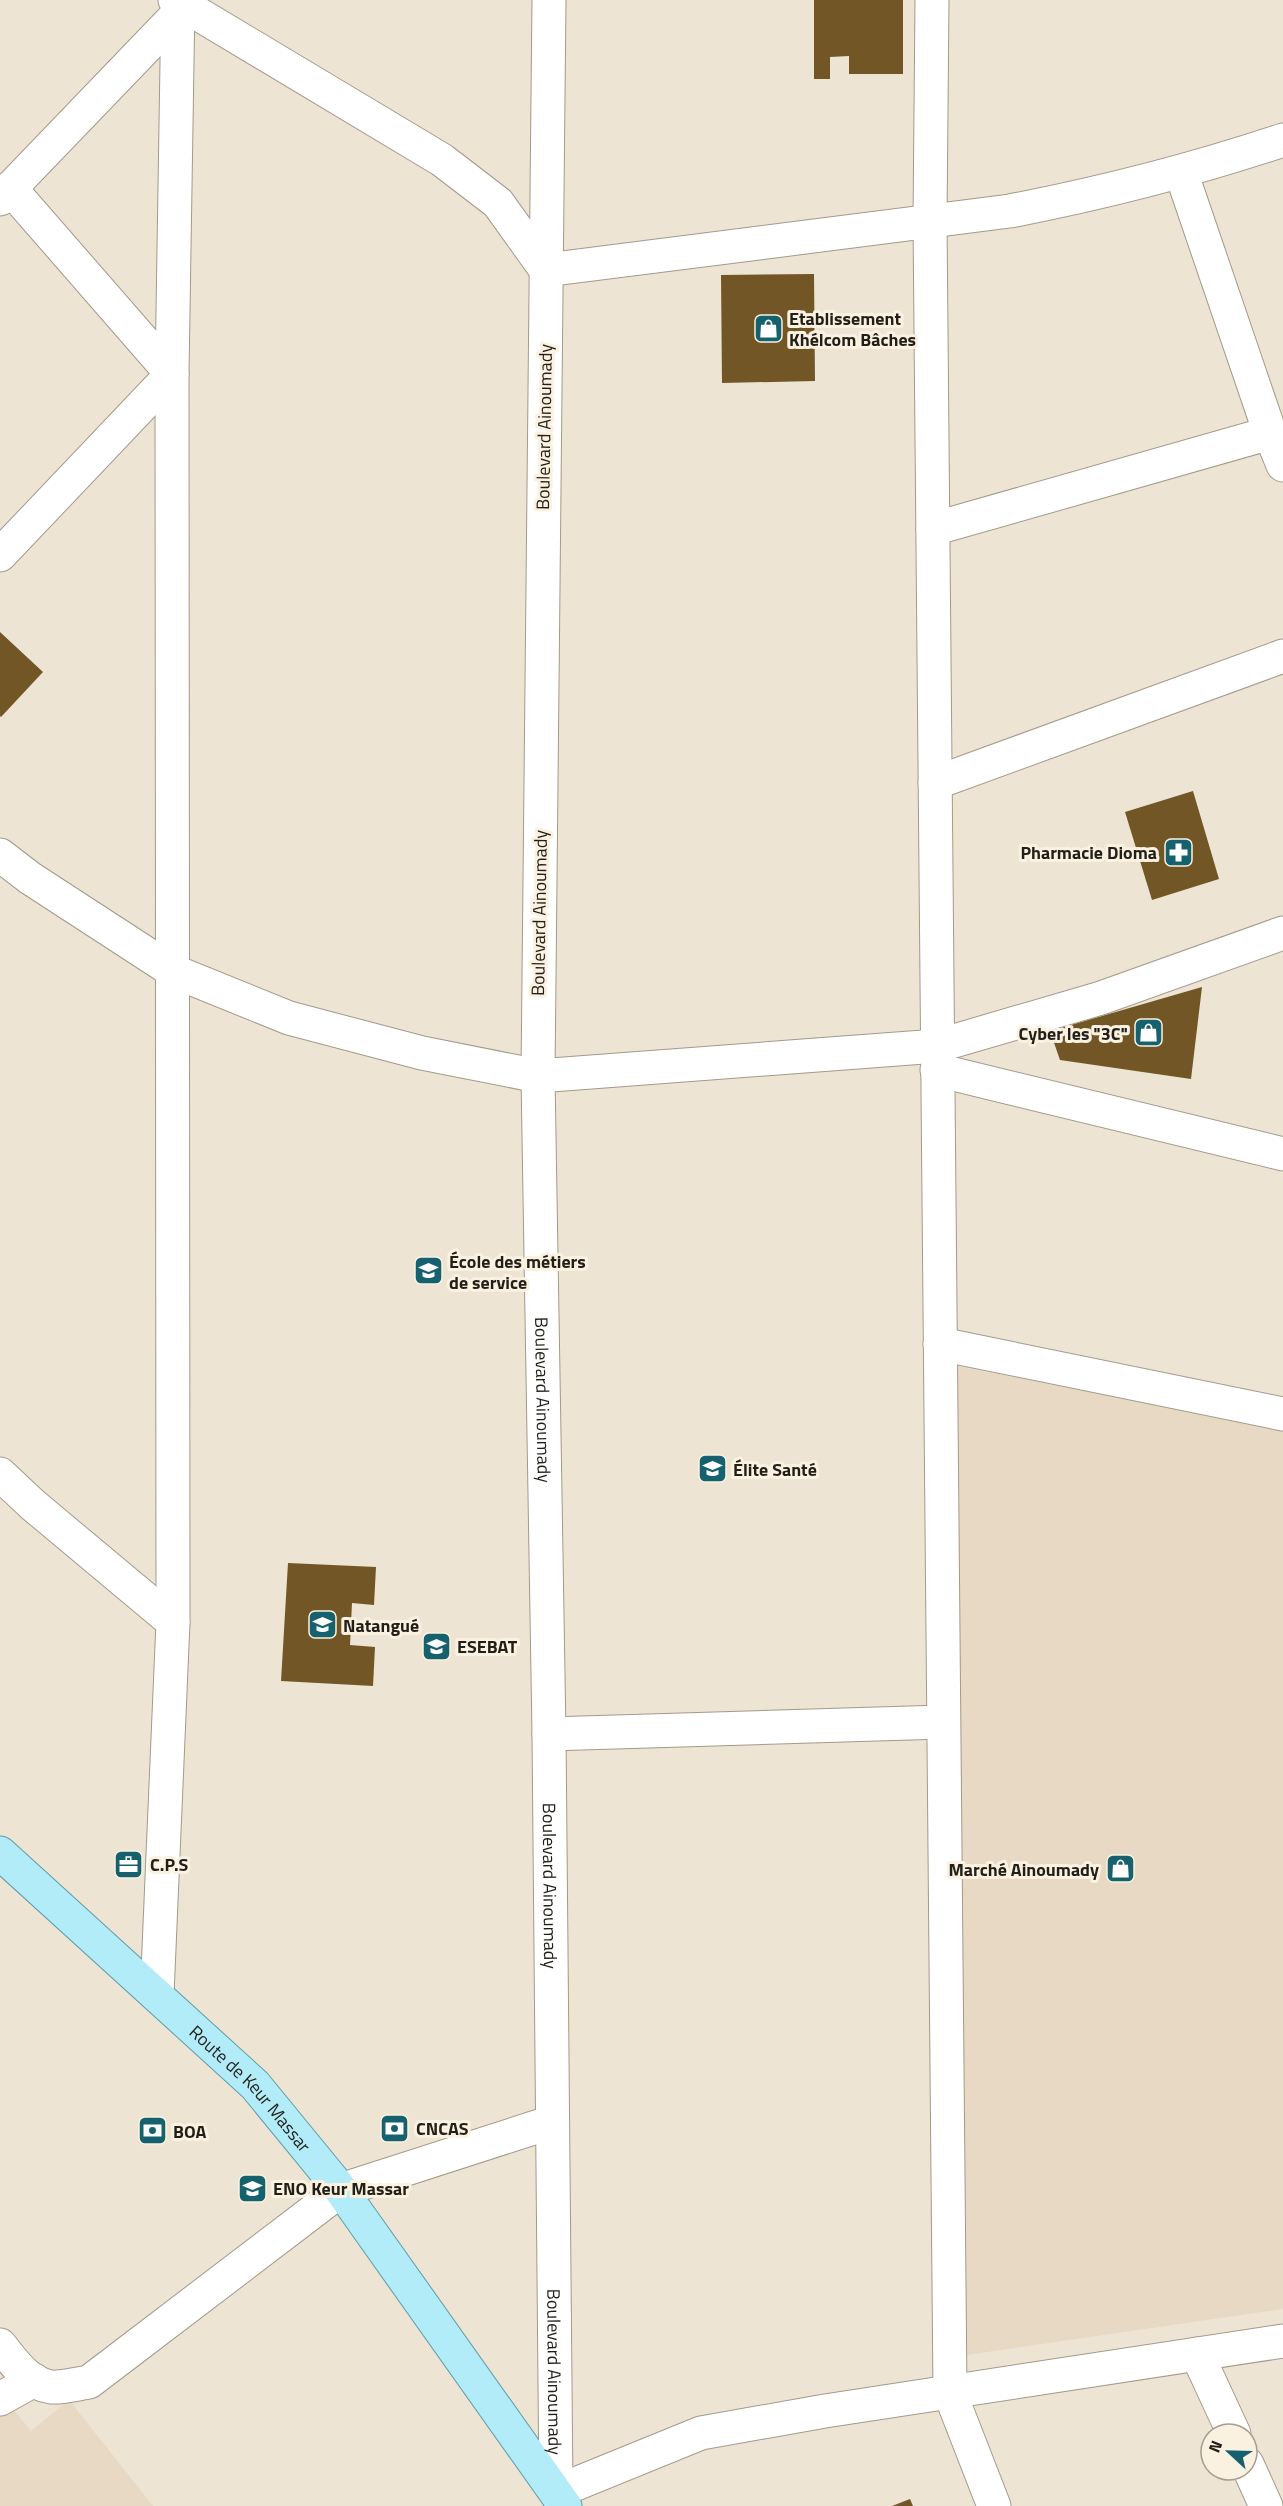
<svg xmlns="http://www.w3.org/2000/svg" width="1283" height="2506" viewBox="0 0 1283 2506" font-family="'Titillium Web',sans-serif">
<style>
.built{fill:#e7d9c3}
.building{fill:#725626}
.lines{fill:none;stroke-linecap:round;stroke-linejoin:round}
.minor-casing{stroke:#a39a8b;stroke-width:35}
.major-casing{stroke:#5e9ca7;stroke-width:35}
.minor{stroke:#fff;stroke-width:33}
.major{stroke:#b2ecf8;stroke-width:33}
.labels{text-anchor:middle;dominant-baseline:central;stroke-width:6;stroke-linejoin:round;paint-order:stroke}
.poi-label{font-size:18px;font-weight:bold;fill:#221f19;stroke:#fbf1e1;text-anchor:start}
.street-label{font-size:18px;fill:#221f19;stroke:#fbf1e1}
</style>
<rect width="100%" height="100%" fill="#ede4d4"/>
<path class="built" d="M956,1366L1283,1429V2309L960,2356Z
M5,2399L31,2431L69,2400L153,2506H0V2403Z"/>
<path class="building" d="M814,0H903V74H849V56L830,57V79H814Z
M814,274L815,381L722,383L721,275Z
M0,632L43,672L1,717L0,716Z
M1193,791L1219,879L1152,900L1125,812Z
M1202,987L1191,1079L1060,1060L1050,1031Z
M288,1563L376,1567L374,1605L352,1603L350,1645L375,1647L373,1686L281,1681Z
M910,2499L913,2506H892Z"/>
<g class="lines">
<defs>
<g id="minor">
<path d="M175,0L442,160L498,203L546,270"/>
<path id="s1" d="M549,0L538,1076L549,1734L556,2492L701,2433L825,2411L1283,2341"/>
<path d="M932,0L930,221L950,2393L994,2506"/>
<path d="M1181,172L1270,433L1283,465"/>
<path d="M0,199L178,14"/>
<path d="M546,270L1010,211C1103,193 1193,170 1283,140"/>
<path d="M933,529L1270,433"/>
<path d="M0,555L172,374L10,188"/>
<path d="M935,783L1283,656"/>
<path d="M0,855L30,878L173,971L289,1018L422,1053L538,1076L937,1046L1101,998L1283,933"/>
<path d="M937,1070L1283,1154"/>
<path d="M940,1344L1283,1414"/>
<path d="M0,1474L33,1505L173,1622"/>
<path d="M549,1734L943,1722"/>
<path d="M157,1995L173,1622L172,374L178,0"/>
<path d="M0,2345C13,2361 28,2384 51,2387C62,2388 77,2384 89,2382L341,2190L552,2122"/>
<path d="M1197,2354L1234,2434"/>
<path d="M0,2399L34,2380"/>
<path d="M1247,2464L1266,2506"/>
</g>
<g id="major">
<path id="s2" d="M0,1853L255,2085L341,2190L565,2506"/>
</g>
</defs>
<use href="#minor" class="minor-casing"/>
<use href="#major" class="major-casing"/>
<use href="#minor" class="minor"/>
<use href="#major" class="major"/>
</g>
<defs>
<symbol id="shop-square" viewBox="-11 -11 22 22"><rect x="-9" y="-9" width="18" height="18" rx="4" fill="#16616e" stroke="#fbf1e1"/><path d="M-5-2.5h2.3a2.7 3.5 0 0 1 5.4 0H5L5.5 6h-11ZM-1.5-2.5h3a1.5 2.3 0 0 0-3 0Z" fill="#fff"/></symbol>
<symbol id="pharmacy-square" viewBox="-11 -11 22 22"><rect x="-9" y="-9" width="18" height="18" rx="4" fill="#16616e" stroke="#fbf1e1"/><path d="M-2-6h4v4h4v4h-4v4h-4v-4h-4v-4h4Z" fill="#fff"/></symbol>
<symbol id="school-square" viewBox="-11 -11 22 22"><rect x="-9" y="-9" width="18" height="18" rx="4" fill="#16616e" stroke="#fbf1e1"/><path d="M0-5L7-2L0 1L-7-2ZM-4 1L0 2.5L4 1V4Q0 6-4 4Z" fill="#fff"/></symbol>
<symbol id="office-square" viewBox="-11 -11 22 22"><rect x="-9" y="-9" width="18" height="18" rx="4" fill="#16616e" stroke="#fbf1e1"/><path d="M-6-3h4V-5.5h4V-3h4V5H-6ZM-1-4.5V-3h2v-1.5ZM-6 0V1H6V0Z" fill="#fff"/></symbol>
<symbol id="bank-square" viewBox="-11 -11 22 22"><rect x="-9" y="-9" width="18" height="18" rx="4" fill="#16616e" stroke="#fbf1e1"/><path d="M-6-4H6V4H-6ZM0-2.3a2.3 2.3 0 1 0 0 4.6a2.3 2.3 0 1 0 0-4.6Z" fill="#fff"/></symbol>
<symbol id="university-square" viewBox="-11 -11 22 22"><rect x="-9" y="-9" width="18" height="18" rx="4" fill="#16616e" stroke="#fbf1e1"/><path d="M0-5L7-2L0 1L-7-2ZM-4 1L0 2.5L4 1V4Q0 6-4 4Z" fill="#fff"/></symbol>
</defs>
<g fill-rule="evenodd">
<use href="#shop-square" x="752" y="312" width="33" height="33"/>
<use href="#pharmacy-square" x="1162" y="836" width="33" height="33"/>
<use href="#shop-square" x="1132" y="1016" width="33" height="33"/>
<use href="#school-square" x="412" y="1254" width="33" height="33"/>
<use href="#school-square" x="696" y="1452" width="33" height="33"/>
<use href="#school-square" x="306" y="1608" width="33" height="33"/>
<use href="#school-square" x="420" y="1630" width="33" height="33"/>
<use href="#office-square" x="112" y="1848" width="33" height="33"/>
<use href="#shop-square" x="1104" y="1852" width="33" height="33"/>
<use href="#bank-square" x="378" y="2112" width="33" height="33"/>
<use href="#bank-square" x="136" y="2114" width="33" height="33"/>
<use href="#university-square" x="236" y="2172" width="33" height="33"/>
</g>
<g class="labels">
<g class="poi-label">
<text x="789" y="318">Etablissement<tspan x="789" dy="21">Khélcom Bâches</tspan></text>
<text x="1157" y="852" text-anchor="end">Pharmacie Dioma</text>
<text x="1128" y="1033" text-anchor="end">Cyber les "3C"</text>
<text x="449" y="1261">École des métiers<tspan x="449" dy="21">de service</tspan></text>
<text x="733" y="1469">Élite Santé</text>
<text x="343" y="1625">Natangué</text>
<text x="457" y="1646">ESEBAT</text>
<text x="150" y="1864">C.P.S</text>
<text x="1099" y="1869" text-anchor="end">Marché Ainoumady</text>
<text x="416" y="2128">CNCAS</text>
<text x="173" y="2131">BOA</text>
<text x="273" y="2188">ENO Keur Massar</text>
</g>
<g class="street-label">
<text transform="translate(544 427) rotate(-89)">Boulevard Ainoumady</text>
<text transform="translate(539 913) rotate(-89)">Boulevard Ainoumady</text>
<text stroke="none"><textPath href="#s1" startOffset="1400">Boulevard Ainoumady</textPath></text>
<text stroke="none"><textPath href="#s1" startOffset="1886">Boulevard Ainoumady</textPath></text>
<text stroke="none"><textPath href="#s2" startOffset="344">Route de Keur Massar</textPath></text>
<text stroke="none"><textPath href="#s1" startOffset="2372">Boulevard Ainoumady</textPath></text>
</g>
</g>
<g transform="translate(1229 2452) rotate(292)"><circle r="28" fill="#fbf1e1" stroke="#a49d91" stroke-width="1.5"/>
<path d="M0-4.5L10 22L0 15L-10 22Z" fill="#16616e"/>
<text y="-9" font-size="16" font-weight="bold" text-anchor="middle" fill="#221f19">N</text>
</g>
</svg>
